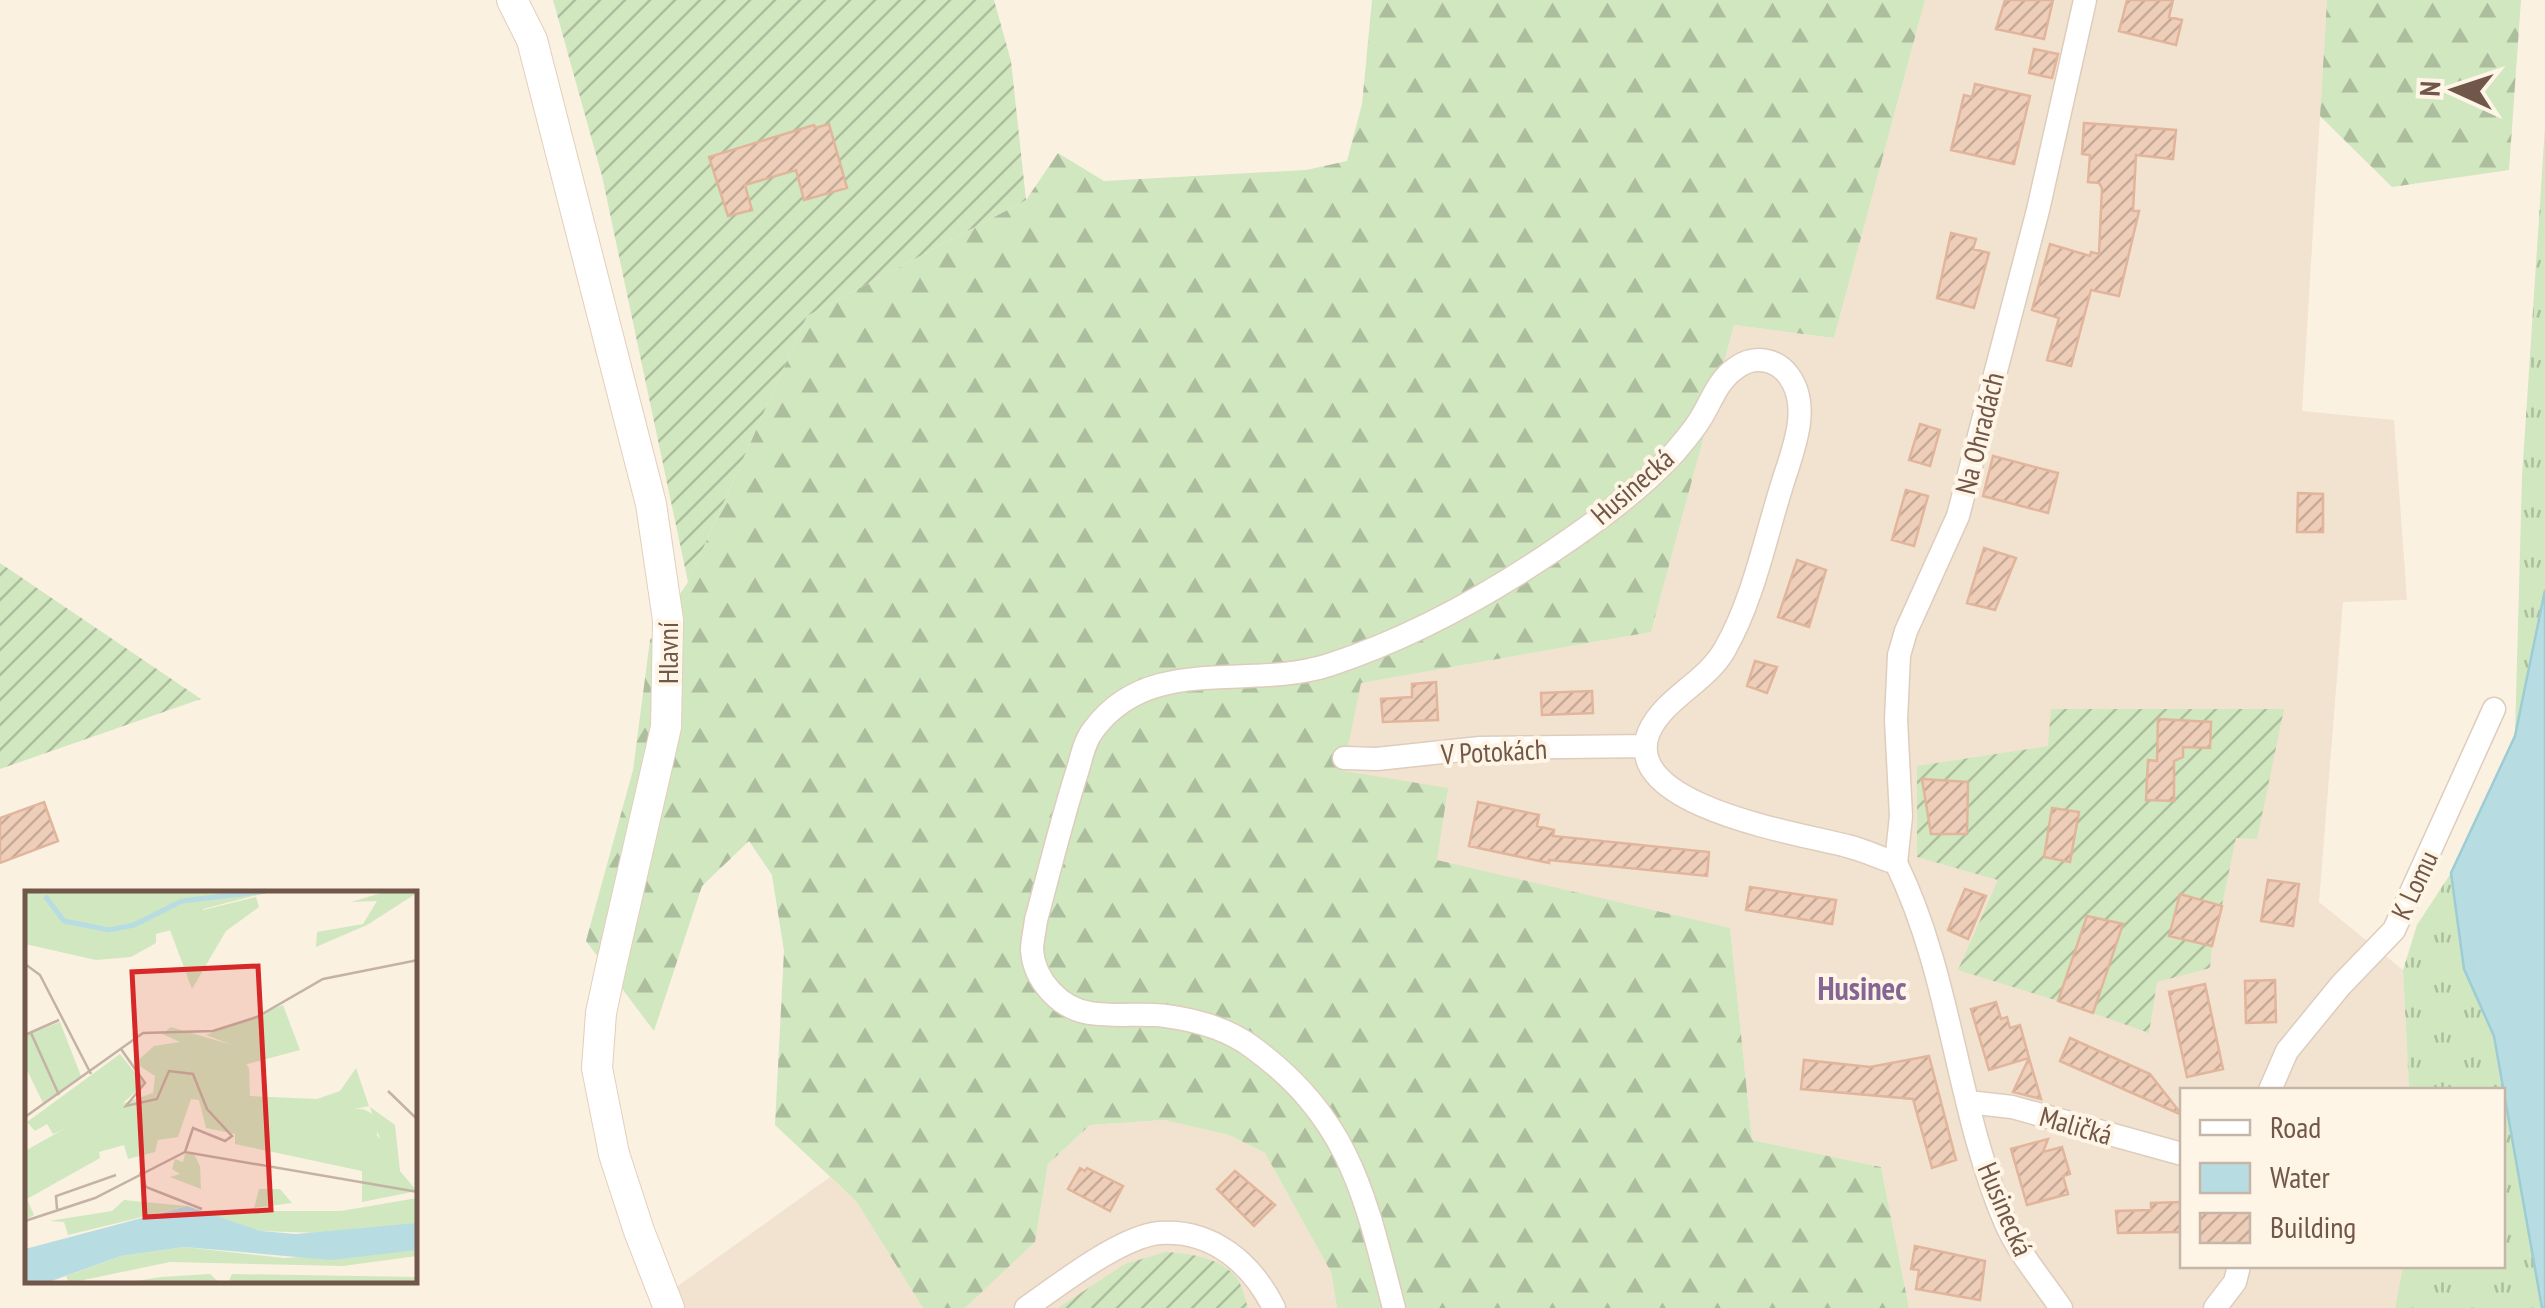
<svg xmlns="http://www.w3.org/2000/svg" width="2545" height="1308" viewBox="0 0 2545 1308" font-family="'PT Sans Narrow',sans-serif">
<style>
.residential{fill:#f2e2d0}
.grass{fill:url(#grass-tufts)}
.forest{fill:url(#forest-firs)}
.garden{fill:url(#garden-furrows)}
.water{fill:#b7dde3;stroke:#9dccd4;stroke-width:2.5}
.building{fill:url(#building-hatch);stroke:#e1b59b;stroke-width:2.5}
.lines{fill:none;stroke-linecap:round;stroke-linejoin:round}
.street-casing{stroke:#decdbd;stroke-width:25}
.secondary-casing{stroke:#e3cebb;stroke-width:32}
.street{stroke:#fff;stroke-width:22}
.secondary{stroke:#fff;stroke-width:30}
.labels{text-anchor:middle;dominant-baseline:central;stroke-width:8;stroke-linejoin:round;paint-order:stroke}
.street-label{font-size:28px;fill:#715749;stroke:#fef5e6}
.quarter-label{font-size:32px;font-weight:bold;fill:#846594;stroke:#fef5e6}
.inset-river{fill:none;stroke:#b7dde3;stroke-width:5}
.inset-road{fill:none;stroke:#c4b3a4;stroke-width:2.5}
.view{fill:#d62828;fill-opacity:0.15;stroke:#d62828;stroke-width:5}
.inset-edge{fill:none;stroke:#715749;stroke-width:5}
</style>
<defs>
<pattern id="grass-tufts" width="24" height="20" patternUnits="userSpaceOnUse" patternTransform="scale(2.5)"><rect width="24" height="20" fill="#d0e7c0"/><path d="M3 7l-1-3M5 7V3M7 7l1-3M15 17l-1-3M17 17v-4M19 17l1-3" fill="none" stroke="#adbe9e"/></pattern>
<pattern id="forest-firs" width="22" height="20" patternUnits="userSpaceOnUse" patternTransform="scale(2.5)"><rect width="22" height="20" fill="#d0e7c0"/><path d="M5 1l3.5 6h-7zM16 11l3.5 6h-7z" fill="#adbe9e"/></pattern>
<pattern id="garden-furrows" width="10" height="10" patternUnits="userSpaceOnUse" patternTransform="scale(2.5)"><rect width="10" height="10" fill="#d0e7c0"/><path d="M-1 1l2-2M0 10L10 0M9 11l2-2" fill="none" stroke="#adbe9e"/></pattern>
<pattern id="building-hatch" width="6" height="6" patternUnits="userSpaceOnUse" patternTransform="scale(2.5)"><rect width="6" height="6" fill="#efceb9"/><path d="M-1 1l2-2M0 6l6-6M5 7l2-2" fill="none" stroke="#c6aa98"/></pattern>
</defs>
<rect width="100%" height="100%" fill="#fbf1e1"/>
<path class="residential" d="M1925,0H2327L2302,411L2394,420L2407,600L2343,602L2319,902L2403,970L2409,1090H2182V1266H2403L2395,1308H1909L1881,1167L1752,1140L1730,929L1437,860L1343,772L1360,683L1651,632L1734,325L1834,338Z
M1164,1120L1229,1135L1265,1153L1331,1272L1337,1308H965L1035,1242L1048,1164L1090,1125Z
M830,1177L856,1201L923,1308H656L654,1303Z"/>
<path class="grass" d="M2545,127V590L2515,736L2522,477Z
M2451,873L2464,969L2494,1036L2542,1308H2395L2403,1266H2502V1090H2409L2403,970L2417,925Z"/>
<path class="forest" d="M1372,0H1925L1834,338L1734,325L1651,632L1361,683L1343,771L1448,788L1437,860L1730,928L1752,1140L1881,1167L1909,1308H1337L1331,1272L1265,1153L1229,1135L1164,1120L1090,1125L1048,1164L1035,1242L965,1308H923L856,1201L775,1125L784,951L772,875L749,841L702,886L654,1031L586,941L633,770L650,640L688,582L807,316L1026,200L1058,153L1104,181L1306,170L1347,161L1362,104Z
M2327,0H2521L2509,170L2392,187L2320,116Z"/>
<path class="garden" d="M553,0H994L1011,61L1026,200L807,316L688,582L602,176Z
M0,562V563L201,699L0,769Z
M2051,709H2284L2257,839L2236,838L2222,905L2179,895L2169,935L2212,946L2210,968L2157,982L2149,1033L2093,1013L2122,924L2087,916L2058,1001L1958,970L1998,880L1917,857V766L2048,746Z
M1166,1252C1190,1254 1219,1257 1236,1277C1242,1284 1245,1299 1248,1308H1058L1125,1264Z"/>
<path class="water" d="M2545,590V1308H2542L2494,1036L2464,969L2451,873L2515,736Z"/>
<path class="building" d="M2005,0H2053L2044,39L1996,29Z
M2127,0H2173L2169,17L2182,20L2176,45L2119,31Z
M2034,49L2058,54L2052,78L2029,73Z
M1975,84L2030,96L2014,164L1951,150L1964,95L1972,97Z
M2084,123L2176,130L2173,159L2136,155L2133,211H2139L2119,296L2091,290L2071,366L2047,360L2059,318L2032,310L2050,244L2090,256L2091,252L2099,254L2102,188L2099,183L2088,182L2090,155L2082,154Z
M829,124L847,188L804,200L796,170L745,185L752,210L728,216L709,157L814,125L815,128Z
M1951,233L1976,239L1973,249L1989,253L1974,308L1937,298Z
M1920,424L1940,430L1930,466L1909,460Z
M1993,456L2058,473L2048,513L1983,496Z
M1906,490L1928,496L1914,546L1892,540Z
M2298,493L2323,494V532H2297Z
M1984,548L2016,558L1995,610L1967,603Z
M1797,560L1826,570L1809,627L1778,617Z
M1755,661L1777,667L1767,693L1747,686Z
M1436,682L1438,720L1383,722L1381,699L1412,697V684Z
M1592,691L1593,713L1542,715L1541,693Z
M2158,719L2211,722L2210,748L2183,747V757L2174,761V801L2146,800L2148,760L2157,761Z
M1922,779L1968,782L1967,834H1931Z
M44,802L58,841L0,863V818Z
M1478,802L1539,815L1537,826L1554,830L1553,836L1709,852L1707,876L1549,860V863L1469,846Z
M2052,808L2079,812L2070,862L2044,857Z
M2268,880L2299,884L2293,926L2261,921Z
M1750,887L1836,900L1832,924L1746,910Z
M1965,889L1986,896L1968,939L1948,930Z
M2180,894L2222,906L2212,946L2169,936Z
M2087,916L2123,924L2093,1013L2058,1001Z
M2275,980L2276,1022L2246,1023L2245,981Z
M2205,984L2223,1069L2187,1077L2169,992Z
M1996,1002L2001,1019L2007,1017L2010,1028L2020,1025L2029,1058L1989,1070L1971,1009Z
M2070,1038L2150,1074L2182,1115L2060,1061Z
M1929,1056L1956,1160L1932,1168L1913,1099L1801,1089L1804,1060L1870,1067Z
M2029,1058L2041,1099L2013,1092Z
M2048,1139L2043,1152L2062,1147L2070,1174L2063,1176L2068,1194L2027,1205L2011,1149Z
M1080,1168L1085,1171L1087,1168L1123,1186L1110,1211L1068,1189Z
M1235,1171L1275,1205L1254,1226L1217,1189Z
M2182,1202V1232L2118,1233L2116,1211L2151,1210V1203Z
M1915,1246L1985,1261L1980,1300L1916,1289L1919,1270L1911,1269Z"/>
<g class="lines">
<defs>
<path id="street" d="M1344,758L1377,759L1480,748L1645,746
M1896,863L1901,816L1896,720L1899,655L1906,631L1958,516L2038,210L2085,0
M2270,1090L2287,1051L2341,985L2394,930L2494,709
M1968,1102L2012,1107L2182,1154
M1026,1308C1059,1285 1120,1237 1159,1233C1213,1229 1252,1264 1274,1308
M1394,1308C1365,1197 1351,1119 1252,1047C1228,1029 1196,1020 1166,1016C1141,1013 1115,1017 1090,1013C1060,1009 1034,980 1032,950C1032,941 1035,929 1036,920C1050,869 1062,818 1078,769C1082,755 1085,740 1094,729C1151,653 1247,691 1329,665C1408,639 1485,597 1553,551C1596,522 1640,490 1675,452C1684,441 1694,430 1701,418C1712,400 1718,380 1736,368C1753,355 1776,358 1789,376C1812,408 1792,452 1782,485C1765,539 1753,600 1725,649C1707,682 1664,698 1649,732C1618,806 1802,834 1847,846C1864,850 1880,858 1896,863C1952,977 1956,1108 2006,1224C2020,1255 2042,1280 2061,1308
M2215,1308L2235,1282L2239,1266"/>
<path id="secondary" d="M512,0L532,40L651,504L668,620L666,727L610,971L601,1013L597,1068L614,1154L639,1231L669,1308"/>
</defs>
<use href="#street" class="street-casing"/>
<use href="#secondary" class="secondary-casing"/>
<use href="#street" class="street"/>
<use href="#secondary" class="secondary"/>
</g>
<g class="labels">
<g class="street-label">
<text transform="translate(1979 433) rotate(-76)">Na Ohradách</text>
<text transform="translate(1632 486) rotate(-41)">Husinecká</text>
<text transform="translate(667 653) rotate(-90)">Hlavní</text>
<text transform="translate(1494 751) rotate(-3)">V Potokách</text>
<text transform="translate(2414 885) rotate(-65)">K Lomu</text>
<text transform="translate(2076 1125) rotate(16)">Maličká</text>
<text transform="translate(2006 1209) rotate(67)">Husinecká</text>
</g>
<g class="quarter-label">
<text x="1862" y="988">Husinec</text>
</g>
</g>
<g transform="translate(25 891)">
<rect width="392" height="392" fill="#fbf1e1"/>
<path d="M363,0L392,2L342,34L291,56L292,41L338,33L352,10L326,11ZM35,131L56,185L18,212L0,175V145ZM392,307V332L324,343L236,340L175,320H316ZM99,309L162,315L43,344L39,331L24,330L87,320ZM159,356L259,367L392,359V365L318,375L145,371L44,392L41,385L96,365Z" fill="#d0e7c0"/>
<path d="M0,0H248L178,18L180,30L131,43V52L106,66L71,69L0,53ZM146,136L207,154L224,177L225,205L292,208L315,200L331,177L344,215L330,218L355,248L345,216L370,234L375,280L392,300L337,311V280L210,253V243L181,237L174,209L166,208L153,246L133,249L130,261L103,268L99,254L74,261L75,267L2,308L9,324L0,329V260L62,225L128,202L130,185L110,172L129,155L155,151L137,143ZM234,298H255L267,312L229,317ZM185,383L195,392H98L136,386ZM207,383L392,386L393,392H203Z" fill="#d0e7c0"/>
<path d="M231,6L234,16L201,40L167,98L145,39L168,31L174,20ZM258,114L275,159L219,174L207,154L181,144ZM95,163L119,193L97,213L28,243L22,233L10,240L2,231ZM315 237a19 19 0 1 1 38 0a19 19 0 1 1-38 0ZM160,263H169L175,275L176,298L145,286L155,283L147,278L150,268L158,271Z" fill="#d0e7c0"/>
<path d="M162,315L236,340L271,343L392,332V359L306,369L159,356L96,365L21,392H0V358Z" fill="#b7dde3"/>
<path class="inset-river" d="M20,5L39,30L84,39L109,34L157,10L241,0"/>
<path class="inset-road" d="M0,73L15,84L66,183M6,142L34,204M0,144L34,129M96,158L120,192L101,215L132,208L144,180L168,183L182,218L207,245L200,250L168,237L160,261M363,200L393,229M0,226L118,142L188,140L232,126L298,88L393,69M115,281L121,296L177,318M32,318L31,305L91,284M0,330L70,307L160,261L393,301"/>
<path class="view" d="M233,75L246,319L120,326L107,81Z"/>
<rect width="392" height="392" class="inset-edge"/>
</g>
<rect x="2180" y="1088" width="325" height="180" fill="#fef5e6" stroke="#c6b6a7" stroke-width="2.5"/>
<rect x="2200" y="1120" width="50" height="15" fill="#ffffff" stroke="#c6b6a7" stroke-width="2.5"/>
<text x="2270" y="1138" font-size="30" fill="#715749">Road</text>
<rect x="2200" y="1163" width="50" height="30" fill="#b7dde3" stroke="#c6b6a7" stroke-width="2.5"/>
<text x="2270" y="1188" font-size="30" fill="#715749">Water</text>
<rect x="2200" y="1213" width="50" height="30" fill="url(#building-hatch)" stroke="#c6b6a7" stroke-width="2.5"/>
<text x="2270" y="1238" font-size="30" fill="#715749">Building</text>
<g transform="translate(2455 90) rotate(273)" stroke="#fef5e6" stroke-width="8" paint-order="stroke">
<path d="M0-8L18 38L0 25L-18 38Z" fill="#715749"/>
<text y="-15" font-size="28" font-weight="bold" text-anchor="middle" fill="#715749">N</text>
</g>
</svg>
